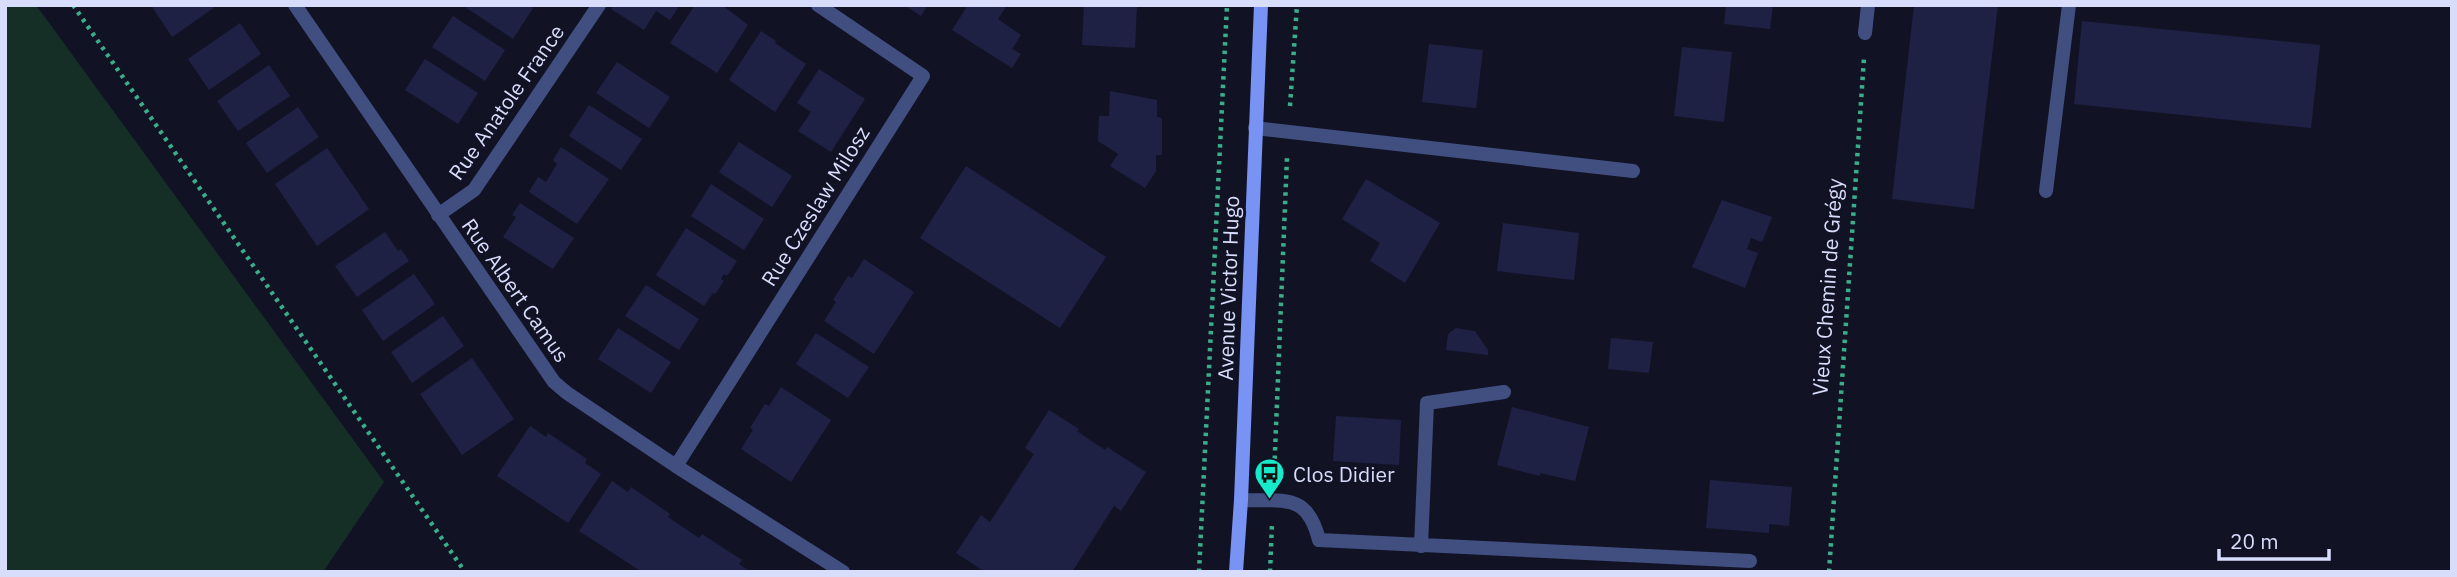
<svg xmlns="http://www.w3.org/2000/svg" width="2457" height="577" viewBox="0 0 2457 577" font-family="'IBM Plex Sans',sans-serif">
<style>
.green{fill:#152f27}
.building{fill:#1f2144}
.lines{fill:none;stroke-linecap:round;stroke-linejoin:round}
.path{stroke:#3aae8a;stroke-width:4.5;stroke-dasharray:3.5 5;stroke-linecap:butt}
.lane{stroke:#414e80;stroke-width:14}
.street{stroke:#414e80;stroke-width:14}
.secondary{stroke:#7893f3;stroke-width:14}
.labels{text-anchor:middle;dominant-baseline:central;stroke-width:6;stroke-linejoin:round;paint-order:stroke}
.street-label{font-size:21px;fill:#d9ddfc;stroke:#111325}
.poi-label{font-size:21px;fill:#d9ddfc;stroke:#111325;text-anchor:start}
</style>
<rect width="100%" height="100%" fill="#111325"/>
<path class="green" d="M5,5H36L384,482L323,572H5Z"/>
<path class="building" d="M151,5H218L172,37Z
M462,5H529L533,8L513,39Z
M614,5H680L670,20L656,11L644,30L611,9Z
M695,5H722L748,25L717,73L670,43Z
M904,5H928L921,16Z
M968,5H1007L998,19L1021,35L1012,49L1021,54L1012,68L952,30Z
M1084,5H1137L1135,48L1082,45Z
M1726,5H1773L1770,29L1724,24Z
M1914,5H1998L1974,209L1892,199Z
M453,16L505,50L485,81L432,47Z
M2082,21L2320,45L2311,128L2074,104Z
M240,23L261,54L209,90L188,59Z
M761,31L776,41L775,43L806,64L775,112L729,80Z
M1429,44L1483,50L1476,108L1422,102Z
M1682,47L1732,52L1724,122L1674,116Z
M425,59L478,93L458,124L405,90Z
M617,62L670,97L649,128L596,93Z
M269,65L290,96L238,131L217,101Z
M819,69L865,99L831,152L798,131L811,112L797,103Z
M1110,91L1157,100V117L1162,118V155H1156V171L1145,188L1110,166L1118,154L1098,141L1099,116H1109Z
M589,105L642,139L621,170L569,136Z
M298,107L319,137L267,173L246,143Z
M739,142L792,176L772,207L719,172Z
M561,147L609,179L577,224L529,192L538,177L546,182L557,164L553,160Z
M327,148L369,209L317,246L275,184Z
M966,166L1106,257L1060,328L920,238Z
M1366,179L1440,223L1405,283L1370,261L1380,243L1342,219Z
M711,184L764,219L744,250L691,216Z
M1722,200L1772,217L1762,242L1751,238L1747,249L1758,253L1745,288L1692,267Z
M520,203L574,238L553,269L503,237L516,217L512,215Z
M1503,223L1579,233L1574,280L1497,271Z
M686,228L737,261L727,276L724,274L721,279L724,281L715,294L713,293L704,306L656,275Z
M385,232L398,251L401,249L409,261L357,297L335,266Z
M864,259L914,292L874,354L824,321L836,302L833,300L848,276L852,278Z
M414,274L435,304L383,341L362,310Z
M646,285L699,319L679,350L625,316Z
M443,316L464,346L412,383L391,352Z
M618,328L671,362L651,393L598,359Z
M1456,328L1475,331L1488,350V355L1446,350L1448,334Z
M816,333L869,367L848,398L796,364Z
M1611,338L1653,342L1649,373L1608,369Z
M472,358L514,419L462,455L420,394Z
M781,387L831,420L791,482L741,449L753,430L750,428L765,404L769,406Z
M1512,407L1589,427L1575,481L1540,473V476L1497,465Z
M1049,410L1079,429L1077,431L1105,450L1107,447L1146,472L1121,511L1114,506L1072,572H985L956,553L981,515L990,522L1034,454L1025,448Z
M1336,416L1401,420L1399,465L1333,461Z
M530,426L546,437L548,433L587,459L585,463L601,474L568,523L497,476Z
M1710,480L1792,487L1789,526L1769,524V533L1706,528Z
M612,481L628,492L631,487L670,514L668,517L699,538L702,534L742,560L739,564L751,572H642L579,531Z"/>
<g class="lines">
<path class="path" d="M73,5L465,572
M1290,106L1297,5
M1274,476L1287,157
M1199,572L1227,5
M1270,572L1272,524
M1829,572L1864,58"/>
<path class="lane" d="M1255,128L1633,171
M2046,191L2069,5
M1241,500C1282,502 1307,491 1319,540L1750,561
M1421,546L1427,403L1504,392"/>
<path class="street" d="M295,5L554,382L567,393L676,466L843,572
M1865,33L1868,5
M438,215L474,190L599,5
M676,466L923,76L818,5"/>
<path class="secondary" d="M1236,572L1241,500L1261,5"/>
</g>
<defs>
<symbol id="bus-pin" viewBox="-11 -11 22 30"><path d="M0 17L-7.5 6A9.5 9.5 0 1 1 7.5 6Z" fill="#16eacb" stroke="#111325"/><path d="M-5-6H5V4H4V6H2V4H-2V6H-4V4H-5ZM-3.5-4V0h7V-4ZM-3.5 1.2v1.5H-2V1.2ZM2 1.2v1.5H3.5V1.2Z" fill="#111"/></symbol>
</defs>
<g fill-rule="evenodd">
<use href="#bus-pin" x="1252" y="456" width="35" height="47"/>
</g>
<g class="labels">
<g class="street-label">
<text transform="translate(506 102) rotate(-55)">Rue Anatole France</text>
<text transform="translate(815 206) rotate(-58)">Rue Czeslaw Milosz</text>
<text transform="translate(1827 287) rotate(-86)">Vieux Chemin de Grégy</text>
<text transform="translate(1228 288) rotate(-88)">Avenue Victor Hugo</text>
<text transform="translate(516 290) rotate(55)">Rue Albert Camus</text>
</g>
<g class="poi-label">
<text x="1293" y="474">Clos Didier</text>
</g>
</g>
<rect width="2457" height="577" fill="none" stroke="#d9ddfc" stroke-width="14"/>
<path d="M2219 549v10h110v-10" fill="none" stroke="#d9ddfc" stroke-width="3.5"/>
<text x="2230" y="549" font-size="21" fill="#d9ddfc" stroke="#111325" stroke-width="5" paint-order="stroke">20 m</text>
</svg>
